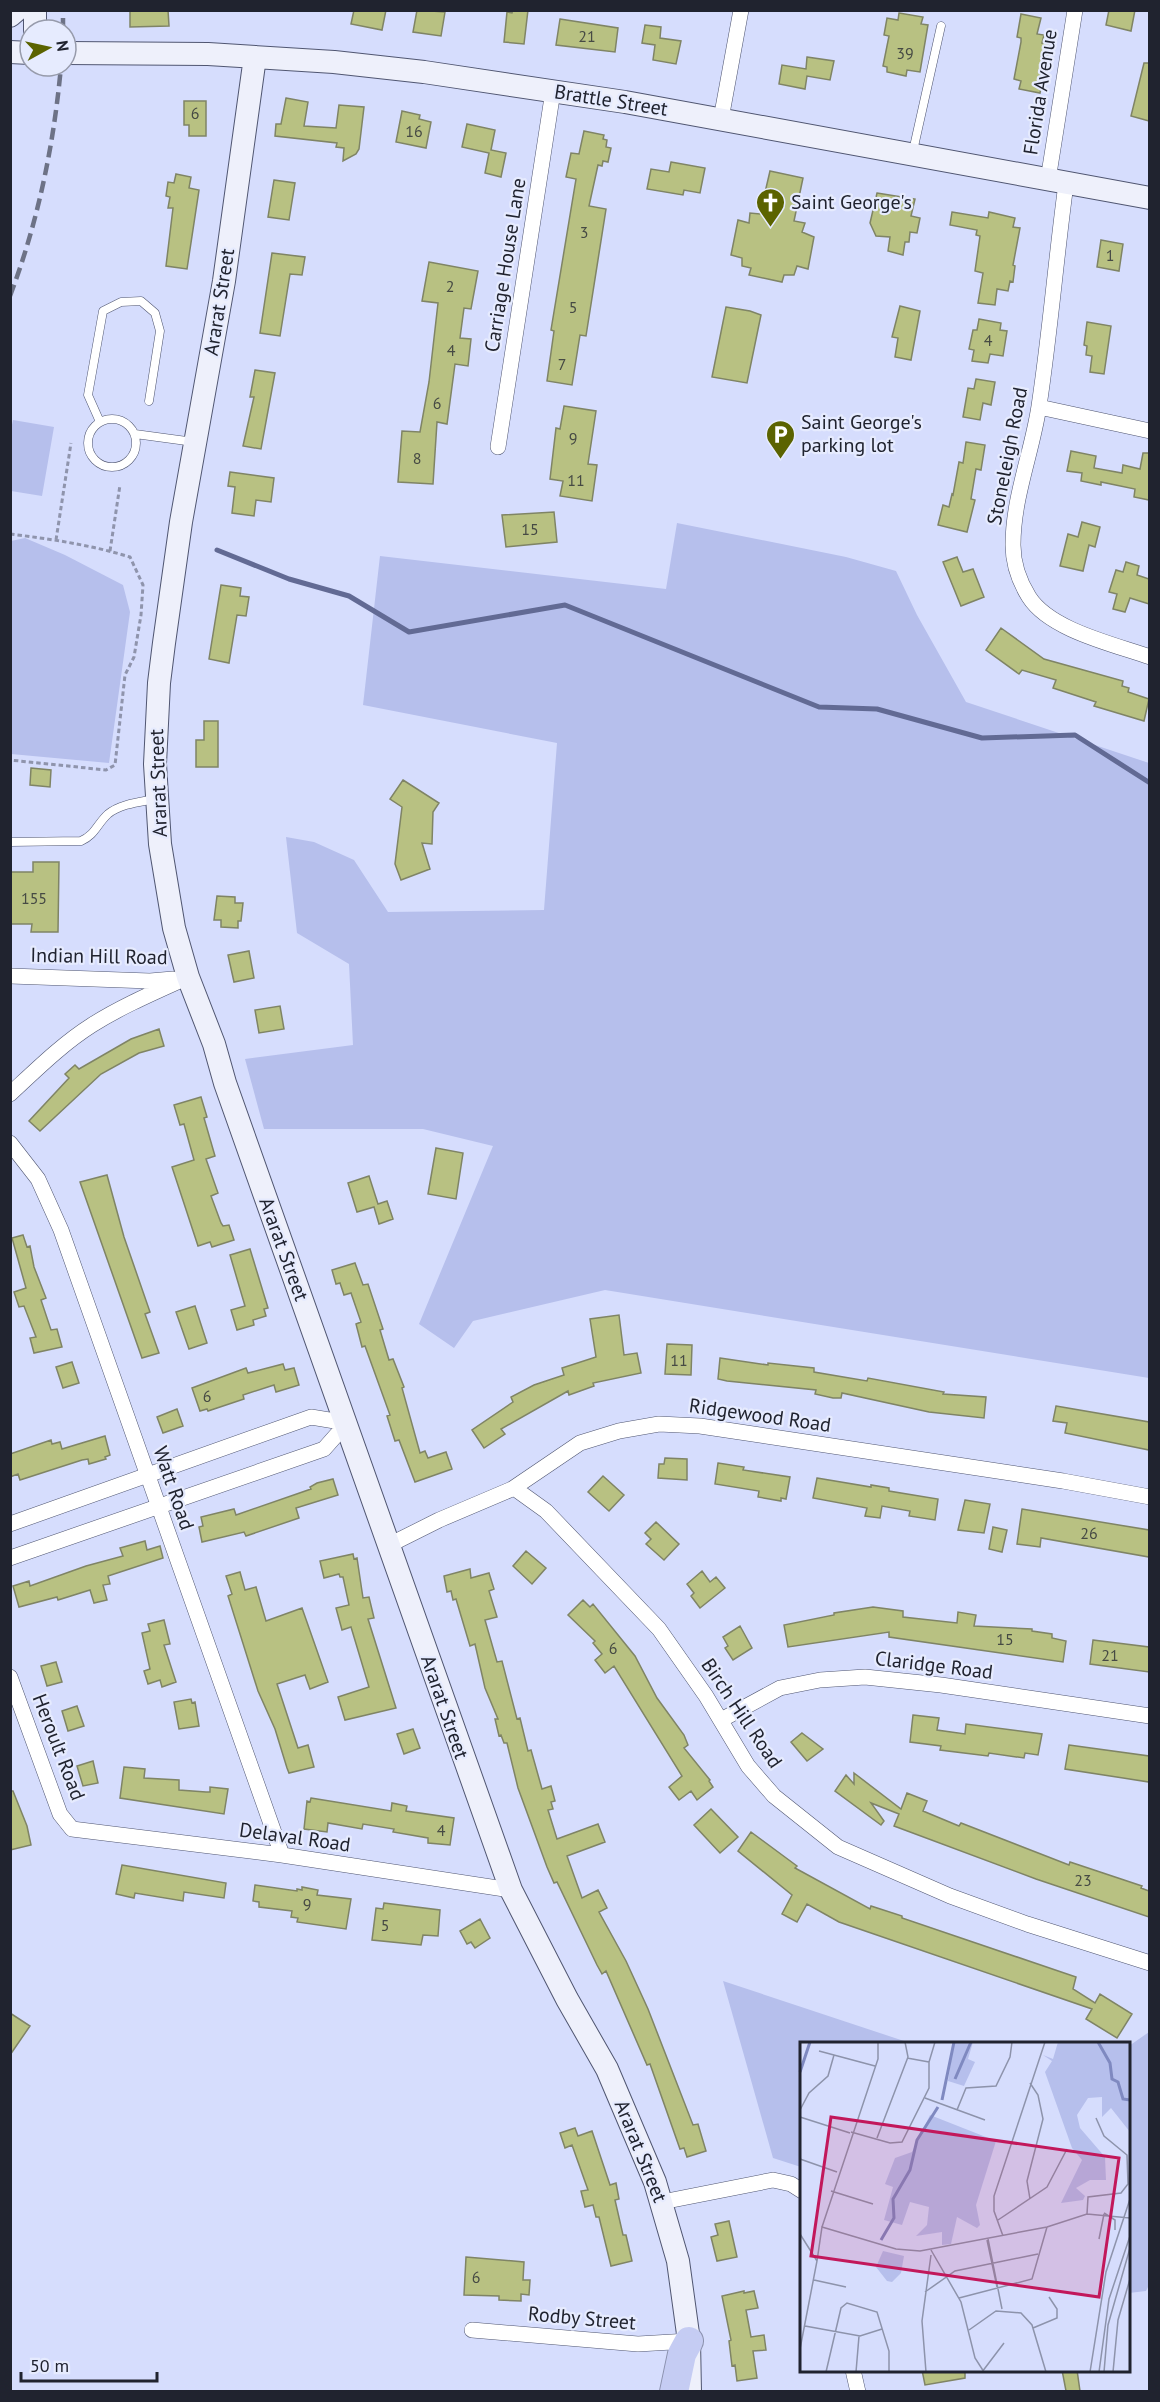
<svg xmlns="http://www.w3.org/2000/svg" width="1160" height="2402" viewBox="0 0 1160 2402" font-family="'PT Sans',sans-serif">
<style>
.green{fill:#b6bfec}
.lines{fill:none;stroke-linecap:round;stroke-linejoin:round}
.stream{stroke:#626a94;stroke-width:5}
.building{fill:#b8c182;stroke:#7f8465;stroke-width:1.5}
.lane-casing{stroke:#505671;stroke-width:9}
.street-casing{stroke:#505671;stroke-width:16}
.secondary-casing{stroke:#505671;stroke-width:24}
.highway-casing{stroke:#8b91ae;stroke-width:30}
.path{stroke:#8f94ac;stroke-width:3;stroke-dasharray:4.5 3;stroke-linecap:butt}
.lane{stroke:#fff;stroke-width:8}
.street{stroke:#fff;stroke-width:15}
.secondary{stroke:#eef0fb;stroke-width:22}
.highway{stroke:#c5ccf3;stroke-width:28}
.rail{stroke:#6d7286;stroke-width:4.5;stroke-dasharray:12 6;stroke-linecap:butt}
.labels{text-anchor:middle;dominant-baseline:central;stroke-width:4.5;stroke-linejoin:round;paint-order:stroke}
.number-label{font-size:16px;fill:#464a44}
.street-label{font-size:20px;fill:#20232f;stroke:#e6ebfe}
.poi-label{font-size:20px;fill:#20232f;stroke:#e6ebfe;text-anchor:start}
.inset-river{fill:none;stroke:#7f89c0;stroke-width:3}
.inset-road{fill:none;stroke:#8d93ab;stroke-width:1.5}
.view{fill:#c2185b;fill-opacity:0.15;stroke:#c2185b;stroke-width:3}
.inset-edge{fill:none;stroke:#20232f;stroke-width:3}
</style>
<rect width="100%" height="100%" fill="#d6ddfd"/>
<path class="green" d="M13,420L54,427L42,496L11,491L10,434Z
M677,523L846,557L896,571L917,615L966,702L1149,763V1378L605,1290L473,1321L454,1348L419,1324L493,1146L423,1129H264L245,1059L353,1045L349,964L297,933L286,837L314,842L354,860L388,912L544,910L557,743L363,705L380,556L666,589Z
M25,538L65,555L123,585L130,612L109,763L11,754V541Z
M723,1981L910,2043L802,2044L801,2167L773,2158Z
M1149,2032V2285L1146,2291L1129,2293V2046Z"/>
<g class="lines">
<path class="stream" d="M217,550L289,579L349,596L409,632L565,605L819,707L877,709L982,738L1075,735L1150,783"/>
</g>
<path class="building" d="M130,10H168L169,26L130,27Z
M354,10H386L382,30L351,24Z
M417,10L445,12L441,36L413,32Z
M513,10H528L524,44L504,42L507,12L512,13Z
M1109,10H1135L1131,31L1106,25Z
M899,13L923,17L921,24L928,25L920,72L907,70L906,76L887,72V67L883,66L889,36L884,35L887,18L898,20Z
M1021,14L1041,18L1037,34L1044,35L1042,43L1050,44L1040,93L1019,89L1021,81L1014,79L1021,42V38L1017,37Z
M560,19L618,28L615,52L556,45Z
M645,25L661,27L660,38L681,41L676,64L653,60L655,45L642,43Z
M807,57L834,61L830,80L807,76L805,89L779,84L782,65L806,69Z
M1144,63H1149V121L1131,116Z
M286,98L308,102L304,126L336,128L339,105L364,107L359,149L356,154L343,161L344,148L336,147L337,143L275,136L276,124H281Z
M184,101H206V136H189V125H184Z
M402,111L420,115L419,119L431,122L426,148L396,142Z
M467,124L495,130L491,150L506,153L501,177L485,173L489,153L462,147Z
M584,131L604,135L603,139L607,140L606,147L611,148L608,162L603,161L602,166L598,165L589,206L606,209L586,336L580,335L572,385L547,381L554,331L551,330L576,179L566,177L571,153L579,154Z
M671,162L705,168L700,193L684,190L683,195L647,189L651,169L669,172Z
M770,171L803,178L794,221L805,223L802,232L814,237L808,269L797,266L794,275H784L782,282L749,275L751,268L742,266V258L731,255L738,220L749,223L750,213L760,214Z
M176,174L191,177L189,188L199,190L187,269L166,266L173,208H168L170,197L166,196L168,182L174,183Z
M274,180L295,183L289,220L268,217Z
M877,193L915,199L911,216L920,218L917,233L910,232L909,242H905L903,255L888,251L890,237L876,236L870,223Z
M952,212L988,218L989,212L1015,218L1013,227L1020,228L1013,265L1015,266L1013,282L1010,281L1008,291L997,289L995,305L978,303L983,273L975,271L980,236L976,235L977,230L950,225Z
M1101,240L1123,244L1119,271L1097,267Z
M272,253L305,257L302,275L290,274L280,336L260,333Z
M429,262L478,271L471,309L464,308L460,338L471,339L468,366L455,364L447,424L437,422L433,484L398,482L402,431L420,432L429,382L438,303L422,301Z
M900,306L920,311L911,360L895,357L898,338L892,337Z
M726,307L750,311L761,315L747,383L712,377Z
M979,319L1001,323L1000,330L1007,331L1003,356L990,354L988,363L972,361L974,350L969,349L973,330H977Z
M1087,322L1111,326L1104,374L1090,372L1092,356L1086,355L1087,346L1084,345Z
M255,370L275,373L261,449L243,446L254,397H250Z
M976,379L995,382L991,405L983,403L980,420L963,417L968,388L974,389Z
M564,406L596,411L588,464L597,465L592,501L560,496L563,481L550,479L556,428L560,429Z
M966,442L985,445L981,470L976,469L971,499L975,500L967,532L938,525L943,505L949,507L952,494L953,495L959,462L963,463Z
M1071,451L1096,456L1094,468L1122,473L1123,465L1140,469L1143,453H1149V500L1134,497L1135,489L1101,482V485L1081,481L1082,473L1067,471Z
M230,472L274,478L271,502L256,500L254,516L232,513L235,487L228,486Z
M554,512L557,542L506,547L502,515Z
M1082,522L1100,527L1095,547L1089,545L1083,571L1060,566L1068,534L1078,537Z
M957,557L963,572L973,569L984,597L961,606L943,562Z
M1126,562L1139,566L1137,575L1149,579V604L1130,598L1125,612L1113,609L1117,594L1109,592L1116,570L1123,572Z
M221,585L241,588L240,596L249,597L246,616L237,615L229,663L209,659Z
M1001,628L1044,659L1123,681L1122,686L1129,688L1128,692L1149,699L1144,721L1094,706L1096,702L1053,688L1056,680L1022,670L1019,674L986,650Z
M204,721H218V767H196V740H204Z
M31,768L51,770L50,787L30,785Z
M403,780L439,803L433,812L432,844L422,843L430,869L401,880L395,864L402,807L390,799Z
M33,862H59L58,932H31L32,924H10V872H33Z
M217,896L235,897V903H243L241,921H238V928L221,927V920H214Z
M249,951L254,978L234,982L228,955Z
M280,1006L284,1029L259,1033L255,1010Z
M159,1029L164,1046L139,1053L101,1074L40,1131L29,1121L69,1078L65,1074L75,1065L79,1069L131,1039Z
M201,1097L207,1117L204,1118L215,1156L206,1159L218,1193L211,1196L221,1223L223,1226L229,1225L234,1240L212,1247L210,1242L198,1246L172,1167L194,1160L184,1124L180,1125L174,1105Z
M436,1148L463,1153L456,1199L428,1194Z
M107,1175L124,1237L150,1312L145,1314L159,1353L142,1358L80,1182Z
M369,1176L378,1204L387,1201L393,1219L379,1224L374,1207L357,1212L348,1183Z
M23,1235L27,1247L30,1246L34,1267L46,1298L41,1300L51,1330L57,1329L62,1347L34,1353L30,1338L36,1337L24,1306L19,1307L14,1292L26,1288L12,1238Z
M250,1249L268,1308L264,1309L266,1316L253,1320L254,1325L237,1330L231,1310L245,1306L230,1255Z
M355,1263L363,1285L368,1284L383,1329L380,1330L389,1360L393,1359L404,1387L402,1388L420,1453L425,1451L428,1458L446,1452L452,1469L415,1482L399,1440L395,1441L387,1416L390,1415L365,1346L362,1347L356,1324L361,1322L351,1293L344,1295L340,1283L336,1284L332,1270Z
M195,1306L207,1343L189,1349L176,1312Z
M619,1315L624,1355L637,1353L641,1373L593,1383L594,1386L569,1395L568,1391L501,1429L505,1434L484,1448L472,1430L513,1402L511,1397L534,1385L564,1375L562,1368L596,1357L590,1319Z
M667,1344L692,1345L691,1375L665,1374Z
M720,1358L768,1365V1363L814,1368V1372L867,1381L868,1378L944,1392L943,1394L986,1397L984,1418L929,1412L842,1393L841,1398H833L815,1394L816,1390L727,1381L718,1379Z
M72,1362L79,1383L63,1388L56,1367Z
M283,1364L285,1370L294,1368L299,1385L276,1392L274,1385L243,1395L244,1399L208,1411L207,1409L200,1411L192,1388L246,1368L248,1373Z
M1056,1406L1149,1422V1450L1065,1433L1067,1423L1053,1421Z
M177,1409L183,1426L163,1433L157,1417Z
M105,1436L110,1455L105,1457L106,1459L89,1464L88,1459L82,1460L20,1480L18,1474L10,1477V1454L51,1440L52,1444L60,1442L62,1449Z
M665,1458L687,1459V1480L658,1478L659,1464H664Z
M718,1463L744,1467L743,1470L790,1477L786,1499L781,1498V1501L758,1497L759,1491L715,1484Z
M603,1476L624,1495L609,1511L588,1492Z
M817,1478L871,1487V1485L889,1488V1491L938,1499L935,1520L909,1516L910,1511L882,1506L880,1518L865,1516L867,1508L813,1498Z
M333,1479L338,1495L296,1508L299,1518L246,1536L244,1532L202,1542L199,1527L203,1526L201,1517L234,1509L236,1515L311,1489L310,1487L317,1483Z
M965,1500L990,1504L984,1533L958,1530Z
M1022,1509L1149,1530V1557L1041,1538L1040,1547L1017,1544Z
M656,1522L679,1544L664,1560L646,1544L651,1539L645,1533Z
M993,1527L1007,1530L1002,1552L989,1549Z
M145,1541L147,1550L160,1546L163,1558L108,1576L110,1584L103,1585L107,1600L94,1603L90,1590L58,1600L57,1597L19,1607L13,1586L29,1581L30,1586L86,1566L123,1556L120,1548Z
M526,1551L546,1568L532,1584L513,1566Z
M353,1554L354,1559L357,1558L363,1598L369,1597L374,1618L368,1619L396,1708L345,1720L338,1697L369,1687L351,1627L342,1630L336,1608L349,1605L343,1577H340L339,1574L324,1578L320,1561Z
M470,1569L471,1578L489,1573L494,1589L489,1591L497,1617L485,1620L497,1662L502,1661L517,1719L520,1718L528,1751L531,1750L542,1789L551,1786L555,1801L551,1802L553,1809L548,1810L557,1839L598,1824L605,1842L567,1856L582,1898L598,1890L607,1908L599,1912L626,1961L648,2009L693,2125L698,2124L706,2151L687,2157L684,2148L680,2149L650,2064L647,2065L606,1971L602,1974L597,1965L557,1882L554,1883L547,1867L518,1788L507,1743H504L501,1735L499,1736L495,1719H498L485,1688L475,1644L470,1646L456,1599L453,1600L451,1591L447,1592L444,1576Z
M702,1571L710,1582L716,1577L725,1588L700,1608L691,1596L694,1593L687,1584Z
M240,1572L245,1590L256,1587L266,1621L302,1608L328,1682L310,1689L305,1675L277,1684L298,1748L308,1745L314,1767L289,1773L287,1768L275,1729L258,1691L228,1596L232,1594L226,1576Z
M583,1600L590,1607L593,1604L635,1656L657,1698L684,1735L688,1745L684,1748L710,1780L709,1781L713,1787L697,1800L691,1791L679,1800L669,1787L682,1776L614,1666L605,1673L595,1660L602,1654L593,1643L595,1641L568,1615Z
M873,1607L903,1611V1617L957,1623L958,1612L976,1615L974,1626L1032,1629V1631L1052,1634V1638L1066,1641L1063,1662L889,1637V1632L788,1647L784,1625L834,1615V1613Z
M164,1620L170,1644L164,1645L176,1682L162,1687L160,1680L148,1684L144,1671L150,1669L142,1633L150,1631L148,1624Z
M740,1626L752,1648L733,1660L725,1648L728,1646L723,1637Z
M1093,1640L1149,1647V1672L1090,1664Z
M56,1662L62,1682L47,1686L41,1666Z
M191,1699L192,1703L195,1702L199,1726L179,1729L174,1702Z
M77,1706L84,1726L68,1731L62,1711Z
M913,1715L939,1718L937,1730L965,1734L966,1724L1042,1734L1038,1755L1025,1753L1024,1758L989,1753L988,1756L940,1750L941,1746L910,1742Z
M413,1729L420,1748L404,1754L397,1734Z
M802,1733L823,1749L807,1761L791,1742Z
M1069,1745L1149,1756V1782L1065,1769Z
M93,1761L98,1783L83,1786L77,1766Z
M124,1767L145,1769L144,1778L179,1780V1790L206,1792H210V1787L228,1789L224,1814L120,1798Z
M854,1773L901,1809L907,1793L927,1801L923,1811L959,1826L961,1823L1069,1865L1070,1862L1142,1886L1141,1888L1149,1891V1917L1036,1879L894,1826L899,1814L871,1803L884,1821L881,1825L835,1791L846,1775L854,1784Z
M10,1791H13L27,1826L31,1845L10,1850Z
M311,1798L391,1811L392,1803L407,1806L406,1811L454,1818L450,1845L428,1843V1838L393,1832L394,1829L363,1824L362,1829L328,1823L327,1832L304,1829L307,1801L310,1802Z
M711,1809L738,1837L720,1853L694,1825Z
M751,1832L797,1866L795,1868L870,1909L871,1906L902,1916V1918L1076,1977L1073,1989L1095,2003L1100,1994L1132,2014L1117,2038L1086,2019L1092,2009L839,1922L807,1904L797,1922L782,1914L792,1895L738,1851Z
M122,1865L226,1883L224,1898L184,1892L183,1901L135,1893L134,1898L116,1894Z
M255,1885L297,1891V1889L302,1890V1887L318,1890L317,1895L351,1899L346,1929L297,1922L298,1918L291,1917L292,1911L259,1907V1902L253,1901Z
M384,1903L440,1910L438,1936L423,1935L421,1945L372,1940L376,1908L383,1909Z
M480,1919L490,1938L475,1948L471,1942L467,1944L460,1931Z
M10,2013L30,2026L10,2055Z
M575,2128L578,2136L592,2131L610,2185L616,2183L619,2199L615,2200L623,2235H626L632,2261L611,2266L599,2217H596L593,2205L585,2207L581,2191L588,2190L572,2145L565,2148L560,2133Z
M729,2221L737,2257L717,2261L711,2237L718,2235L715,2224Z
M466,2257L524,2262L523,2280H530L529,2295L521,2294V2301L499,2300V2296L464,2295Z
M744,2291V2293L754,2291L758,2308L746,2310L751,2337L764,2335L766,2350L753,2351L757,2378L737,2381L735,2365L732,2366L729,2341L731,2340L722,2296Z
M922,2370H965V2378L925,2385Z
M1062,2370H1077L1080,2391H1066Z"/>
<g class="lines">
<defs>
<path id="lane" d="M913,151L941,26
M88 443a24 24 0 1 1 48 0a24 24 0 1 1-48 0Z
M100,422L88,395L103,311L121,302L141,301L155,313L160,331L149,401
M135,434L194,442
M10,842L81,841C95,835 97,824 108,814C120,804 140,802 155,799"/>
<path id="street" d="M721,119L741,10
M1048,180L1075,10
M1066,184C1056,258 1050,333 1039,406C1032,453 1013,497 1013,545C1013,563 1019,581 1029,597C1050,630 1113,644 1150,657
M1039,407L1150,431
M498,447L553,91
M10,976L150,981L173,979
M10,1094C36,1070 62,1044 92,1025C122,1006 155,992 188,977
M10,1143L38,1179L61,1230L282,1855
M512,1489L514,1488L546,1511L659,1629L706,1696L748,1766L774,1796L838,1847L950,1896L1027,1924L1150,1963
M10,1524L311,1417L347,1423
M389,1545L439,1520L512,1489L580,1443L619,1431L659,1424L700,1426L1063,1481L1150,1497
M10,1558L324,1449L347,1423
M10,1677L60,1814L72,1829L282,1855L511,1890
M721,1720L780,1688L820,1680L865,1677L941,1685L1150,1716
M662,2202L773,2180L791,2184L802,2191
M472,2330L638,2344L689,2341
M853,2370L858,2392"/>
<path id="secondary" d="M35,10V30
M10,16L17,10
M10,52L30,53
M66,53L208,54L334,62L424,72L625,102L1150,198
M255,57L224,281L181,522L164,643L159,683L155,764L160,844L174,928L188,977L214,1044L225,1083L511,1890L567,1999L607,2069L655,2182L678,2261L689,2341L690,2392"/>
<path id="highway" d="M674,2392L682,2354L689,2341"/>
</defs>
<use href="#lane" class="lane-casing"/>
<use href="#street" class="street-casing"/>
<use href="#secondary" class="secondary-casing"/>
<use href="#highway" class="highway-casing"/>
<path class="path" d="M10,534C51,539 91,545 130,557L143,585L141,615L134,657L125,675L115,765L106,770L10,760
M56,540L71,443
M110,551L120,485"/>
<use href="#lane" class="lane"/>
<use href="#street" class="street"/>
<use href="#secondary" class="secondary"/>
<use href="#highway" class="highway"/>
<path class="rail" d="M63,30V10
M10,296C38,222 54,144 61,66"/>
</g>
<defs>
<symbol id="church-pin" viewBox="-11 -11 22 30"><path d="M0 17L-7.5 6A9.5 9.5 0 1 1 7.5 6Z" fill="#5b6300" stroke="#e6ebfe"/><path d="M-1.2-6h2.4v3.5h3.3v2.4h-3.3V6h-2.4V-.1h-3.3v-2.4h3.3Z" fill="#fff"/></symbol>
<symbol id="parking-pin" viewBox="-11 -11 22 30"><path d="M0 17L-7.5 6A9.5 9.5 0 1 1 7.5 6Z" fill="#5b6300" stroke="#e6ebfe"/><path d="M-3.5-5.5H1a3.5 3.5 0 0 1 0 7H-1V5.5H-3.5ZM-1-3.4V-.6H.8a1.4 1.4 0 0 0 0-2.8Z" fill="#fff"/></symbol>
</defs>
<g fill-rule="evenodd">
<use href="#church-pin" x="754" y="186" width="33" height="45"/>
<use href="#parking-pin" x="764" y="418" width="33" height="45"/>
</g>
<g class="labels">
<g class="number-label">
<text x="587" y="36">21</text>
<text x="905" y="53">39</text>
<text x="195" y="113">6</text>
<text x="414" y="131">16</text>
<text x="584" y="232">3</text>
<text x="1110" y="255">1</text>
<text x="450" y="286">2</text>
<text x="573" y="307">5</text>
<text x="988" y="340">4</text>
<text x="451" y="350">4</text>
<text x="562" y="364">7</text>
<text x="437" y="403">6</text>
<text x="573" y="438">9</text>
<text x="417" y="458">8</text>
<text x="576" y="480">11</text>
<text x="530" y="529">15</text>
<text x="34" y="898">155</text>
<text x="679" y="1360">11</text>
<text x="207" y="1396">6</text>
<text x="1089" y="1533">26</text>
<text x="1005" y="1639">15</text>
<text x="613" y="1648">6</text>
<text x="1110" y="1655">21</text>
<text x="441" y="1830">4</text>
<text x="1083" y="1880">23</text>
<text x="307" y="1904">9</text>
<text x="385" y="1925">5</text>
<text x="476" y="2277">6</text>
</g>
<g class="street-label">
<text transform="translate(1040 92) rotate(-81)">Florida Avenue</text>
<text transform="translate(611 100) rotate(9)">Brattle Street</text>
<text transform="translate(505 265) rotate(-81)">Carriage House Lane</text>
<text transform="translate(219 302) rotate(-81)">Ararat Street</text>
<text transform="translate(1007 456) rotate(-79)">Stoneleigh Road</text>
<text transform="translate(158 783) rotate(-92)">Ararat Street</text>
<text transform="translate(99 956) rotate(1)">Indian Hill Road</text>
<text transform="translate(284 1249) rotate(70)">Ararat Street</text>
<text transform="translate(760 1415) rotate(8)">Ridgewood Road</text>
<text transform="translate(174 1488) rotate(71)">Watt Road</text>
<text transform="translate(934 1665) rotate(7)">Claridge Road</text>
<text transform="translate(445 1707) rotate(71)">Ararat Street</text>
<text transform="translate(742 1713) rotate(56)">Birch Hill Road</text>
<text transform="translate(59 1747) rotate(69)">Heroult Road</text>
<text transform="translate(295 1837) rotate(8)">Delaval Road</text>
<text transform="translate(641 2151) rotate(68)">Ararat Street</text>
<text transform="translate(582 2318) rotate(5)">Rodby Street</text>
</g>
<g class="poi-label">
<text x="791" y="202">Saint George's</text>
<text x="801" y="422">Saint George's<tspan x="801" dy="23">parking lot</tspan></text>
</g>
</g>
<g transform="translate(800 2042)">
<rect width="330" height="330" fill="#d6ddfd"/>
<path d="M154,0H173L168,17L175,20L164,44L148,39ZM258,0H330V90L311,66L302,75V55L288,56L277,73L280,86L305,115L306,138H290L276,146L285,154L283,158L261,161L282,118L272,106L245,30L252,19L243,13L253,17ZM130,73L196,99L176,163L180,183L177,186L157,175L151,202L142,203V190L116,194L127,183L129,165L110,160L102,183L84,178L93,145L85,142L95,116L112,110ZM83,209L104,214L101,231L92,240L87,239L76,225Z" fill="#b6bfec"/>
<path class="inset-river" d="M298,0L310,21L312,37L318,40L323,57L330,58M0,30L10,0M155,37L171,0M142,58L154,0M81,198L94,176L93,157L110,128L117,98L138,65"/>
<path class="inset-road" d="M19,9L75,24M107,16L129,20M125,56L185,78M0,68L9,51L28,34L34,13M157,68L166,46L196,44L210,15L212,0M0,75L50,91M51,90L90,101L102,100L129,46V20L135,0M77,96L108,15L105,0M0,117L37,130M31,149L73,162M230,157L227,139L243,77L238,53L230,41M304,171L315,178V188M287,172L288,155L321,151L328,142L327,113L304,94L296,76M198,178L247,145L267,107M22,185L78,17V0M0,192L17,219L0,307M203,194L194,169V154L245,0M188,197L202,267M299,197L304,172M187,198L197,245M131,208L161,260L175,316L184,330M17,219L22,185L96,207L120,209L247,185L287,172L330,176M14,238L46,245M125,250L155,229L238,212M159,256L232,237L247,185M5,284L60,294L82,287M233,286L257,276V267L249,255M169,288L196,269L221,271L232,283L246,330M26,330L41,266L47,261L77,270L89,309V330M56,330L59,294M126,330L122,279L131,213M182,330L204,301M290,330L306,230L330,157M299,330L309,257L330,194M304,330L308,283L330,206M313,330L318,278L330,237"/>
<path class="view" d="M31,75L319,116L299,255L11,214Z"/>
<rect width="330" height="330" class="inset-edge"/>
</g>
<rect width="1160" height="2402" fill="none" stroke="#20232f" stroke-width="24"/>
<g transform="translate(48 48) rotate(82)"><circle r="28" fill="#e6ebfe" stroke="#979bab" stroke-width="1.5"/>
<path d="M0-4.5L10 22L0 15L-10 22Z" fill="#5b6300"/>
<text y="-9" font-size="16" font-weight="bold" text-anchor="middle" fill="#20232f">N</text>
</g>
<path d="M21 2372v9h136v-9" fill="none" stroke="#20232f" stroke-width="3"/>
<text x="30" y="2372" font-size="18" fill="#20232f" stroke="#e6ebfe" stroke-width="4.5" paint-order="stroke">50 m</text>
</svg>
